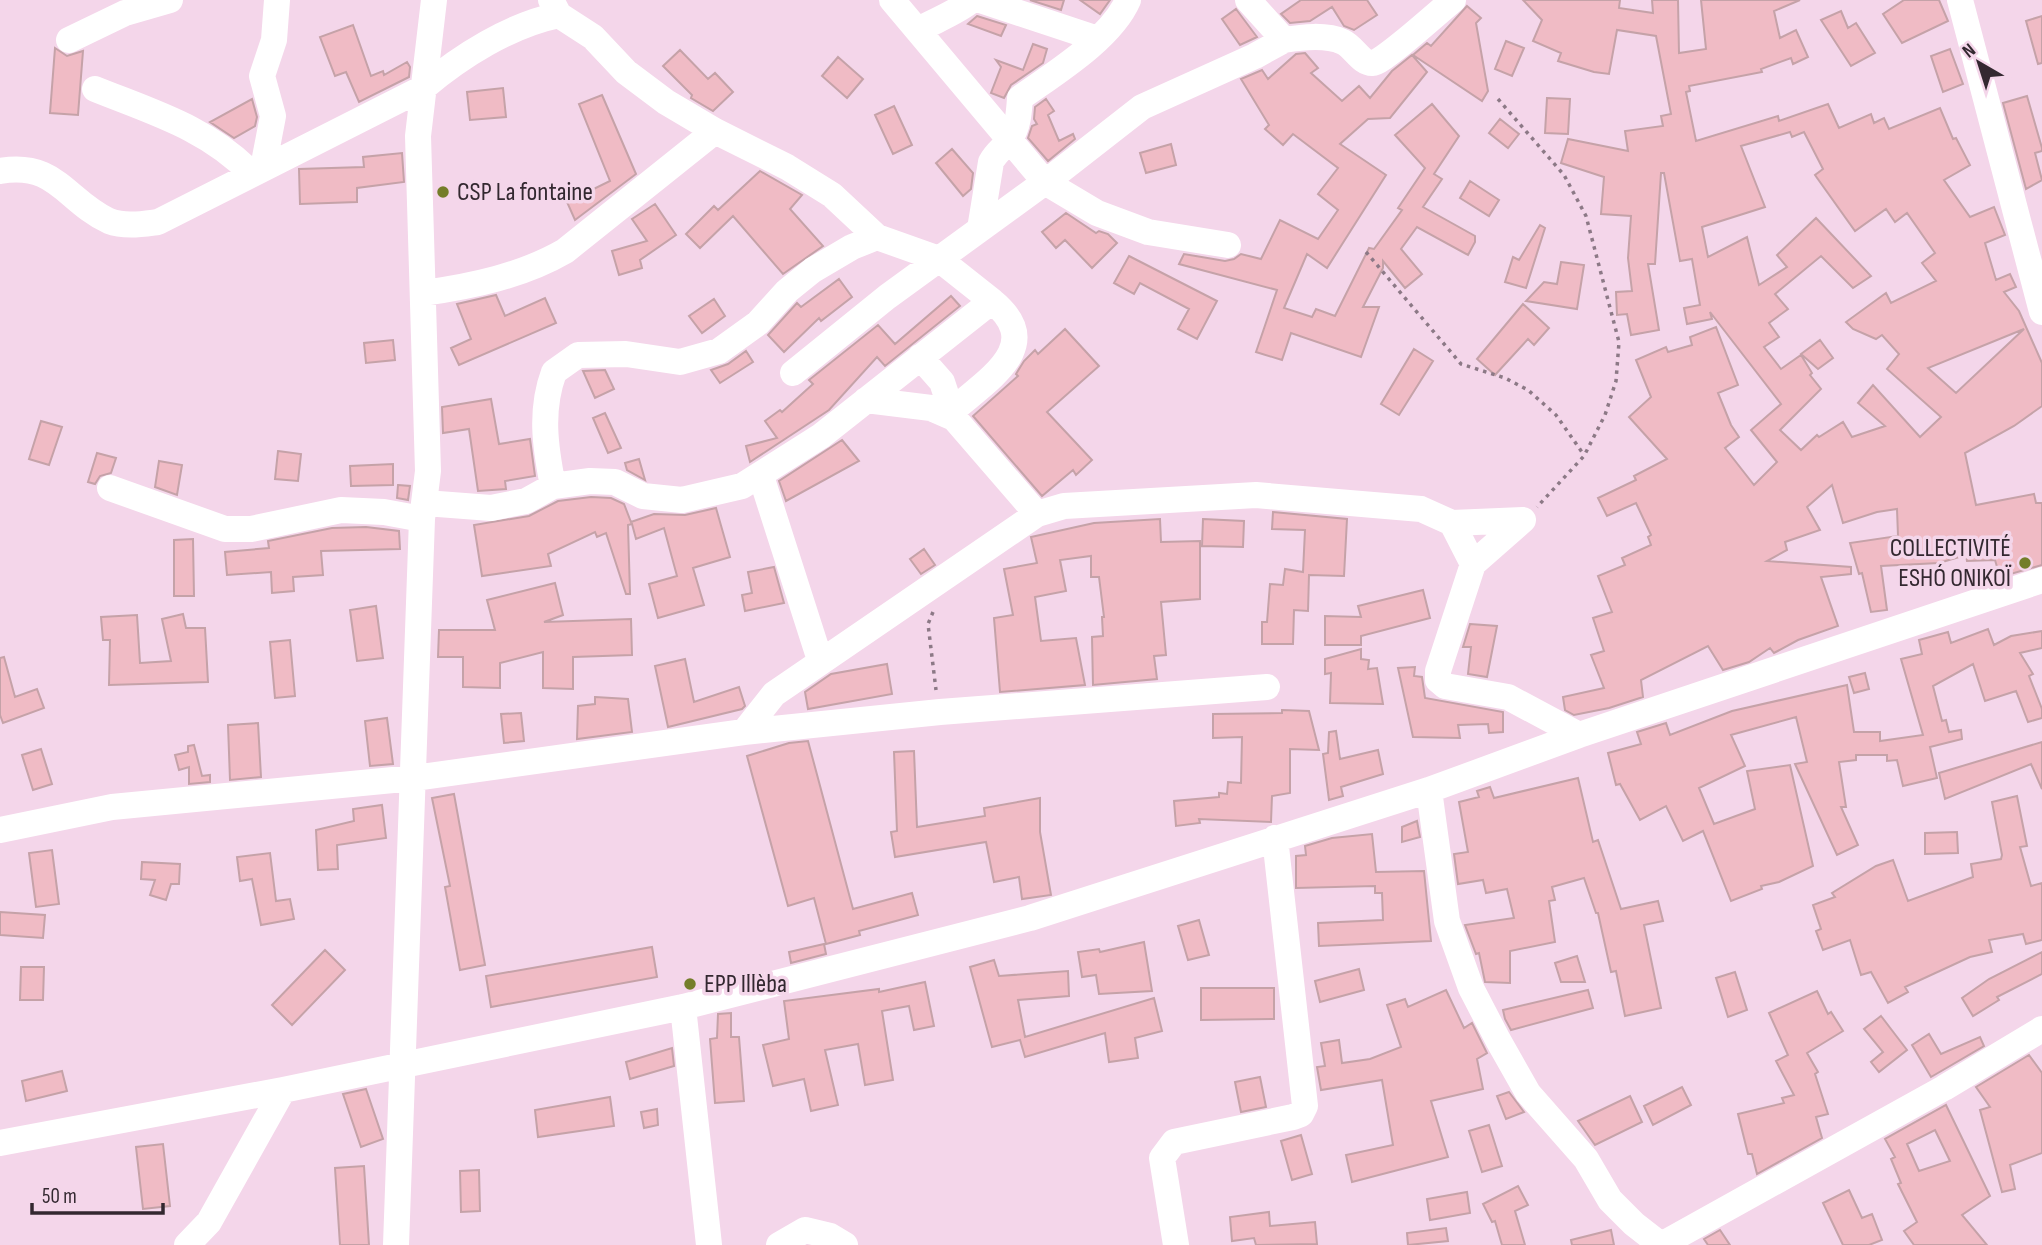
<svg xmlns="http://www.w3.org/2000/svg" width="2042" height="1245" viewBox="0 0 2042 1245" font-family="'Sofia Sans Condensed',sans-serif">
<style>
.building{fill:#f0bbc5;stroke:#c5a2a8;stroke-width:2;fill-rule:evenodd}
.lines{fill:none;stroke-linecap:round;stroke-linejoin:round}
.path{stroke:#8c7986;stroke-width:3.5;stroke-dasharray:3.5 5;stroke-linecap:butt}
.minor{stroke:#fff;stroke-width:26}
.poi-dot{fill:#747d29;stroke:#f4d6ea;stroke-width:2.5}
.labels{text-anchor:middle;dominant-baseline:central;stroke-width:7;stroke-linejoin:round;paint-order:stroke}
.poi-label{font-size:26px;fill:#332830;stroke:#f4d6ea;text-anchor:start}
</style>
<rect width="100%" height="100%" fill="#f4d6ea"/>
<path class="building" d="M1030,0H1064L1061,10Z
M1080,0H1110L1100,14Z
M1301,0H1367L1377,15L1354,30L1344,26L1332,7L1310,21L1290,23L1281,14Z
M1523,0H1620L1619,8L1653,13L1652,0H1678L1679,53L1706,49L1701,0H1800L1774,11L1780,38L1796,30L1808,57L1793,64L1791,58L1761,69L1762,72L1689,86L1690,91L1686,92L1696,141L1778,116L1779,121L1828,104L1839,128L1871,114L1874,123L1884,118L1889,129L1940,108L1953,139L1956,138L1970,165L1944,180L1970,217L1994,207L2005,235L1985,243L1996,280L2010,274L2016,287L2004,292L2019,311L2042,363V406L2014,426L1965,453L1976,505L2034,494L2036,503H2042V565L2000,577L1995,560L1967,561L1966,555L1939,563L1881,566L1887,610L1871,612L1862,573L1859,574L1850,543L1898,536L1897,509L1877,512L1843,523L1832,485L1807,507L1820,530L1785,542L1787,550L1767,561L1851,567V574L1821,577L1838,626L1798,640L1774,653L1770,648L1749,662L1723,670L1708,646L1641,680L1643,697L1609,708L1574,715L1565,710L1563,697L1604,688L1591,655L1604,651L1593,618L1612,612L1598,576L1625,565L1622,558L1651,545L1648,537L1651,535L1636,503L1607,516L1598,498L1636,480L1634,476L1667,459L1629,417L1651,397L1636,360L1666,347L1668,352L1692,345L1690,337L1716,327L1738,385L1718,393L1731,425L1739,437L1725,448L1754,485L1777,462L1751,430L1781,404L1710,312L1712,319L1687,324L1684,308L1700,305L1692,259L1680,261L1664,173H1661L1655,264H1648L1659,330L1631,335L1627,314L1617,315L1616,292L1632,291L1628,258L1631,216L1601,214L1604,177L1561,163L1568,139L1628,151L1625,131L1663,126L1661,116L1671,114L1656,36L1617,30L1609,74L1594,72L1558,61L1561,53L1533,41L1542,20ZM1790,132L1792,137L1804,132L1823,169L1815,175L1855,231L1886,209L1895,222L1907,213L1935,253L1922,263L1936,281L1891,303L1886,293L1846,322L1853,329L1876,339L1882,335L1899,354L1887,369L1941,417L1920,437L1873,385L1858,403L1885,426L1852,437L1843,422L1819,437L1817,435L1801,450L1780,430L1821,389L1810,375L1812,373L1801,355L1781,369L1764,347L1779,337L1769,323L1788,309L1775,294L1821,256L1853,288L1871,276L1816,218L1777,255L1787,267L1759,285L1747,237L1708,257L1702,227L1765,207L1741,146ZM2024,329L1956,393L1928,368Z
M1904,0H1939L1948,21L1902,43L1883,14Z
M1467,6L1481,18L1476,23L1488,91L1482,101L1413,55L1427,43L1431,46Z
M1236,9L1257,37L1240,45L1222,19Z
M1841,11L1848,28L1856,23L1875,53L1851,66L1821,20Z
M977,16L1006,25L1001,36L968,24Z
M2042,16V63L2038,64L2026,21Z
M353,25L371,76L383,71L384,75L407,62L410,67L409,77L359,102L346,72L335,76L320,37Z
M1506,41L1524,48L1512,76L1495,69Z
M1033,44L1047,49L1043,63L1011,85L1004,98L991,93L1001,67L996,60L1023,70Z
M55,48L67,56L83,51L78,115L50,113Z
M1950,49L1963,84L1943,92L1931,56Z
M680,50L708,79L715,73L733,92L713,111L691,98L692,95L663,66Z
M1305,53L1318,68L1311,73L1342,101L1359,86L1370,98L1392,71L1412,55L1427,72L1390,118L1368,119L1340,144L1386,175L1327,268L1307,254L1284,308L1312,317L1316,309L1335,316L1369,248L1374,249L1402,210L1398,208L1425,168L1395,135L1432,104L1459,136L1434,174L1442,179L1423,207L1475,236V242L1468,255L1417,227L1401,249L1422,274L1405,288L1383,261V268L1363,307H1379L1361,357L1291,333L1282,360L1256,352L1277,290L1179,264L1184,254L1225,261L1234,259L1241,254L1261,259L1280,220L1318,239L1338,210L1318,194L1338,168L1293,134L1283,145L1265,129L1269,125L1241,79L1262,70L1268,79L1296,54Z
M838,57L863,79L847,98L822,76Z
M503,88L506,117L470,120L467,92Z
M602,95L636,174L575,220L567,202L610,181L579,104Z
M2027,96L2042,148V151L2035,153L2042,180L2026,189L2003,103Z
M1547,98L1570,99L1568,134L1545,133Z
M252,99L257,117L255,126L234,138L210,122Z
M1046,99L1054,111L1048,115L1059,141L1073,134L1075,139L1048,161L1028,138L1032,126L1037,124L1034,119L1035,107Z
M894,106L912,145L893,154L875,115Z
M1500,119L1519,134L1508,148L1489,133Z
M1171,144L1176,165L1146,173L1140,153Z
M952,149L973,173L971,189L963,196L936,163Z
M402,153L404,182L357,188V202L300,204L299,169L364,167L363,157Z
M760,171L802,195L790,209L823,246L783,274L733,216L700,248L686,234L714,206L718,210Z
M1470,181L1499,200L1489,216L1460,198Z
M655,204L676,235L640,260L642,268L619,275L612,251L647,241L632,219Z
M1066,213L1096,233L1099,231L1108,234L1117,243L1092,268L1065,240L1056,248L1042,232Z
M1540,225L1545,228L1526,288L1505,282L1513,257L1519,260Z
M1129,256L1217,301L1197,339L1178,329L1189,309L1140,283L1134,294L1114,283Z
M1561,262L1584,265L1577,309L1526,301L1544,282L1557,284Z
M839,279L852,297L821,321L819,318L784,352L768,335L797,303L801,307Z
M496,295L505,316L545,298L556,323L459,365L451,348L471,339L457,304Z
M951,296L960,306L885,366L877,357L829,410L750,462L746,446L777,438L765,421L780,410L782,412L813,384L809,380L878,325L895,344Z
M714,299L725,316L702,333L689,316Z
M1523,304L1549,328L1534,345L1528,339L1495,375L1477,359Z
M1065,329L1099,366L1047,412L1092,460L1076,475L1073,470L1042,496L973,416L1018,376L1016,374L1024,361L1035,350L1038,354Z
M393,340L395,360L366,363L364,343Z
M1820,340L1833,358L1818,369L1801,354Z
M1414,349L1433,361L1399,415L1381,404Z
M746,351L753,362L720,383L711,370L728,364Z
M605,370L614,389L595,398L583,371Z
M491,399L499,444L530,439L535,476L505,481L506,489L478,491L469,429L443,433L442,407Z
M605,413L621,448L608,453L593,418Z
M41,421L62,427L49,465L29,459Z
M842,440L859,461L786,501L779,481Z
M278,451L301,454L298,481L275,479Z
M97,453L116,458L111,473L100,476L95,484L88,482Z
M639,459L645,480L627,470L625,463Z
M159,461L182,465L177,495L155,487Z
M393,464V485L351,486L350,466Z
M398,485L410,486L408,500L397,498Z
M591,497L611,498L624,504L631,522L654,514L685,515L716,508L730,557L693,568L704,605L658,618L649,584L677,576L664,528L636,539L632,524L628,525L630,594H626L606,533L597,537L595,532L548,554L551,566L482,576L474,525L529,516L558,501Z
M1273,512L1347,519L1344,576L1309,575L1308,611L1294,610L1293,644H1262V622H1267L1270,584L1283,585L1285,569L1303,572L1305,530L1272,529Z
M1160,519L1161,542L1200,541V599L1161,602L1166,655L1154,656L1157,679L1093,685L1092,637L1103,636L1102,617H1104L1099,577H1091V556L1060,560L1066,591L1035,597L1041,641L1076,638L1085,685L1000,692L994,618L1013,615L1004,569L1037,563L1031,537L1094,523Z
M1203,519L1244,521L1243,547L1202,546Z
M366,527L399,531L400,549L321,551L323,575L293,577L294,591L272,593L271,572L227,575L225,552L269,548L268,541L332,528Z
M193,539L194,596H174V540Z
M924,549L935,565L921,574L910,559Z
M774,567L784,603L745,611L742,595L752,593L748,572Z
M555,583L563,615L544,622L631,619L632,655L573,657V689L543,688V652L500,663V688L463,687V657H438L439,630H495L487,600Z
M1423,590L1430,618L1361,636V645H1325V616L1361,617L1358,606Z
M376,606L383,658L357,661L350,610Z
M183,614L186,628H205L208,682L109,685L110,640H103L101,617L137,615L140,663L171,661L162,619Z
M1470,624L1497,626L1487,677L1468,674L1471,647H1463Z
M1988,629L1994,645L2011,636L2042,631V648L2020,653L2033,674L2029,676L2042,709V718L2028,722L2016,691L1985,701L1973,664L1933,686L1942,721L1946,720L1949,732L1961,730L1962,739L1930,747L1937,778L1903,786L1897,760L1887,761V755H1856V760L1839,762L1846,807H1841L1858,845L1837,855L1795,764L1807,762L1796,717L1731,735L1745,766L1699,788L1714,824L1755,809L1747,771L1790,765L1813,866L1779,882L1761,886L1762,889L1731,901L1703,831L1683,841L1666,806L1640,820L1620,784L1616,785L1608,753L1641,744L1637,732L1666,723L1670,735L1732,711L1847,685L1854,732H1880V741L1923,735L1901,659L1922,654L1919,640L1948,632L1951,643Z
M290,640L295,696L275,698L270,642Z
M1361,649V659L1369,660L1368,669L1377,668L1383,704L1330,703L1331,673L1325,674V659Z
M4,657L15,697L37,689L44,708L3,723L0,715V658Z
M685,659L694,702L739,687L745,706L742,709L668,727L655,666Z
M887,664L892,694L808,709L805,692L831,674Z
M1415,667L1414,676L1422,677L1425,698L1503,712V732L1489,733L1488,724L1458,725L1460,738L1413,737L1398,668Z
M1865,673L1869,689L1854,693L1849,677Z
M595,697L628,699L632,732L577,739L578,706L595,704Z
M1282,710L1309,711L1319,750L1290,749V793L1272,796L1271,822L1199,819L1200,823L1176,826L1174,801L1219,797V793L1227,794L1228,782L1241,783L1242,737L1213,738V714L1282,713Z
M521,713L524,741L504,743L501,714Z
M387,718L393,764L370,766L365,721Z
M258,723L261,777L230,780L228,725Z
M1336,731L1340,759L1378,750L1383,774L1341,787L1343,796L1329,800L1323,754L1328,753L1329,732Z
M808,741L853,909L912,893L918,915L859,931L860,935L826,944L814,898L788,906L747,756L789,743Z
M2042,742V789L2031,764L1945,799L1939,773Z
M194,745L202,776L210,775V782L189,784V767L179,770L175,755L188,752V746Z
M41,749L52,784L33,790L22,755Z
M914,751L917,827L985,816L984,808L1040,798V832L1051,895L1022,899L1019,877L994,882L986,842L895,857L891,832L897,831L894,752Z
M1578,778L1593,842L1598,840L1621,909L1658,901L1663,921L1644,925L1661,1008L1625,1016L1616,971L1611,972L1598,913H1596L1584,878L1552,887L1555,900L1549,901L1555,942L1510,951V983L1485,982L1479,953L1476,954L1465,925L1514,918L1507,889L1486,893L1483,880L1458,884L1454,854L1468,852L1459,802L1479,797L1477,791L1490,787L1494,798Z
M454,794L485,965L460,970L445,887L450,886L432,798Z
M2017,796L2027,846L2020,847L2031,886L2042,883V940L2026,944L2023,934L1989,940L1992,952L1970,957L1905,987L1908,992L1888,1003L1871,972L1861,975L1850,940L1823,950L1816,931L1821,929L1813,905L1835,897L1832,893L1876,866L1893,860L1908,901L1973,877L1971,864L2001,859L2002,855L1992,802Z
M382,805L386,838L337,845L338,869L318,870L316,830L354,821L353,809Z
M1417,821L1420,837L1402,842V827Z
M1957,832L1958,853L1925,854V833Z
M1372,834L1376,872L1424,871L1431,941L1319,946L1318,923L1383,920L1382,893H1375V886L1296,888V856L1306,855L1305,846L1332,838Z
M52,850L59,904L36,907L29,853Z
M270,853L276,901L290,899L294,919L261,925L252,879L240,881L237,857Z
M142,862L180,864L179,884H171L166,900L150,895L155,880L141,879Z
M0,912L45,915L43,938L0,935Z
M1199,920L1209,955L1188,960L1178,926Z
M1144,942L1152,991L1099,994L1096,975L1082,977L1078,952L1099,949L1100,952Z
M824,944L826,954L791,963L789,952Z
M652,947L657,977L491,1007L486,976Z
M325,950L345,970L292,1025L272,1005Z
M2042,952V974L1997,997L1999,1000L1973,1016L1962,998L1989,979Z
M1577,956L1585,982H1561L1555,963Z
M994,960L999,976L1068,971L1069,996L1018,1000L1025,1037L1154,998L1162,1031L1135,1038L1138,1058L1109,1062L1105,1033L1025,1057L1020,1040L992,1047L970,967Z
M21,967H44L43,1000H20Z
M1359,969L1364,990L1320,1002L1315,981Z
M1735,972L1747,1010L1728,1017L1716,978Z
M925,982L934,1026L914,1030L909,1006L882,1011L893,1080L865,1085L858,1044L825,1050L838,1105L811,1111L804,1079L773,1086L763,1045L789,1039L784,1001L879,989V992Z
M1201,988H1274V1019L1201,1020Z
M1446,990L1464,1028L1472,1023L1487,1053L1477,1059L1483,1089L1431,1101L1448,1157L1352,1182L1346,1155L1393,1145L1382,1080L1321,1090L1317,1067L1325,1066L1321,1043L1339,1040L1342,1063L1370,1059L1401,1047L1387,1005L1405,999L1408,1007Z
M1588,990L1593,1008L1511,1030L1505,1019L1503,1010Z
M1817,991L1828,1014L1831,1012L1843,1031L1807,1053L1818,1072L1815,1074L1828,1114L1816,1117L1822,1138L1757,1174L1752,1154H1748L1738,1114L1784,1103L1782,1098L1794,1095L1776,1061L1788,1055L1769,1013Z
M731,1013V1037H739L744,1101L715,1103L710,1039L717,1038L718,1014Z
M1881,1016L1907,1050L1879,1072L1871,1062L1883,1052L1864,1029Z
M1929,1034L1941,1054L1980,1037L1984,1046L1931,1077L1912,1045Z
M672,1048L674,1066L630,1079L626,1062Z
M2029,1055L2042,1073V1153L2010,1165L2015,1189L2002,1192L1980,1110L1990,1107L1976,1087Z
M62,1071L67,1091L26,1101L22,1081Z
M1260,1077L1266,1107L1241,1112L1235,1082Z
M1682,1087L1691,1105L1653,1125L1644,1106Z
M366,1089L383,1139L361,1147L343,1094Z
M1509,1092L1524,1112L1506,1119L1497,1096Z
M1630,1096L1642,1122L1595,1145L1578,1121Z
M610,1097L614,1126L538,1137L535,1110Z
M1946,1105L1990,1196L1962,1215L1987,1245H1914L1904,1231L1917,1222L1898,1184L1901,1183L1891,1159L1895,1157L1885,1139ZM1935,1130L1950,1161L1919,1171L1907,1144Z
M657,1109L658,1125L644,1128L641,1112Z
M1489,1125L1502,1166L1482,1172L1469,1131Z
M1301,1135L1312,1174L1292,1180L1281,1141Z
M163,1144L170,1206L143,1209L136,1147Z
M364,1166L369,1245H340L335,1168Z
M479,1170L480,1211L461,1212L460,1171Z
M1518,1186L1528,1205L1515,1211L1525,1245H1502L1495,1221L1492,1222L1483,1204Z
M1849,1190L1862,1218L1872,1214L1882,1240L1869,1245H1843L1823,1203Z
M1467,1192L1470,1213L1430,1220L1427,1199Z
M1269,1212L1270,1226L1315,1222L1317,1244L1256,1245L1254,1238L1232,1241L1230,1217Z
M1446,1228L1448,1241L1408,1245L1407,1233Z
M1611,1230L1614,1245H1572L1571,1240Z
M1720,1230L1730,1245H1708L1704,1239Z"/>
<g class="lines">
<path class="path" d="M1498,99L1564,175L1586,216L1619,342L1616,381L1605,415L1584,456L1537,507
M1366,252L1461,364L1505,378L1528,390L1556,415L1584,455
M933,612L928,624L936,690"/>
<path class="minor" d="M892,0L1045,182L1097,213L1148,232L1228,245
M980,0L1098,39
M1248,0L1284,40C1302,37 1326,34 1343,42C1354,47 1361,64 1373,63C1382,63 1441,10 1453,0
M1960,0L2042,312
M918,30C936,20 956,13 972,0
M69,40L125,13L170,0
M95,89C152,112 208,128 252,174
M263,168L273,116L262,76L274,40L277,0
M0,171C56,161 66,201 109,221C125,227 142,224 158,222L423,88C461,56 510,25 559,15
M1051,178L1142,107L1255,56L1284,40
M980,229L991,162C996,152 1004,148 1010,139C1018,127 1019,113 1020,98C1055,73 1111,39 1128,0
M424,293C472,286 522,276 565,251L715,131
M920,357L942,382L954,418
M793,373L887,297L1045,182
M866,400L931,408L954,418L1037,514
M953,410C990,378 1046,345 992,301
M761,476L820,660
M553,486C545,446 540,410 554,372L578,355L626,354L680,362L719,351L758,323L787,291L813,270L852,247L877,237
M110,488L225,529H251L341,510L384,512L422,519
M425,503L491,508L526,501L553,486L590,481L615,482L643,496L682,500L742,486L821,436L992,301L939,259L877,237L832,195L787,167L715,131L666,102L626,72L593,37L559,15L551,0
M1452,523L1523,520
M1473,564L1523,520
M744,732L774,694L1037,514L1064,506L1256,495L1421,509L1452,523L1473,564L1438,671V680L1445,686L1508,697L1579,735
M1429,790L1447,921L1471,988L1498,1040L1528,1093L1586,1159L1610,1200L1634,1224L1661,1245L1944,1088L2042,1029
M0,830L112,807L414,778L744,732L940,712L1267,687
M683,1007L709,1245
M0,1143L283,1090L683,1007L1030,918L1429,790L1579,735L2042,580
M187,1245L209,1222L283,1090
M396,1245L422,519L428,471L418,136L434,0
M779,1245L805,1230L830,1236L845,1245
M1176,1245L1162,1158L1174,1142L1293,1117L1301,1114L1305,1106L1275,838"/>
</g>
<g class="poi-dot">
<circle cx="443" cy="192" r="7"/>
<circle cx="2025" cy="563" r="7"/>
<circle cx="690" cy="984" r="7"/>
</g>
<g class="labels">
<g class="poi-label">
<text x="457" y="192">CSP La fontaine</text>
<text x="2011" y="548" text-anchor="end">COLLECTIVITÉ<tspan x="2011" dy="30">ESHÓ ONIKOÏ</tspan></text>
<text x="704" y="984">EPP Illèba</text>
</g>
</g>
<g transform="translate(1979 63) rotate(321)" stroke="#f4d6ea" stroke-width="5" paint-order="stroke">
<path d="M0-5L12 26L0 18L-12 26Z" fill="#332830"/>
<text y="-10" font-size="19" font-weight="bold" text-anchor="middle" fill="#332830">N</text>
</g>
<path d="M32 1203v10h131v-10" fill="none" stroke="#332830" stroke-width="3.5"/>
<text x="42" y="1203" font-size="21" fill="#332830" stroke="#f4d6ea" stroke-width="5" paint-order="stroke">50 m</text>
</svg>
